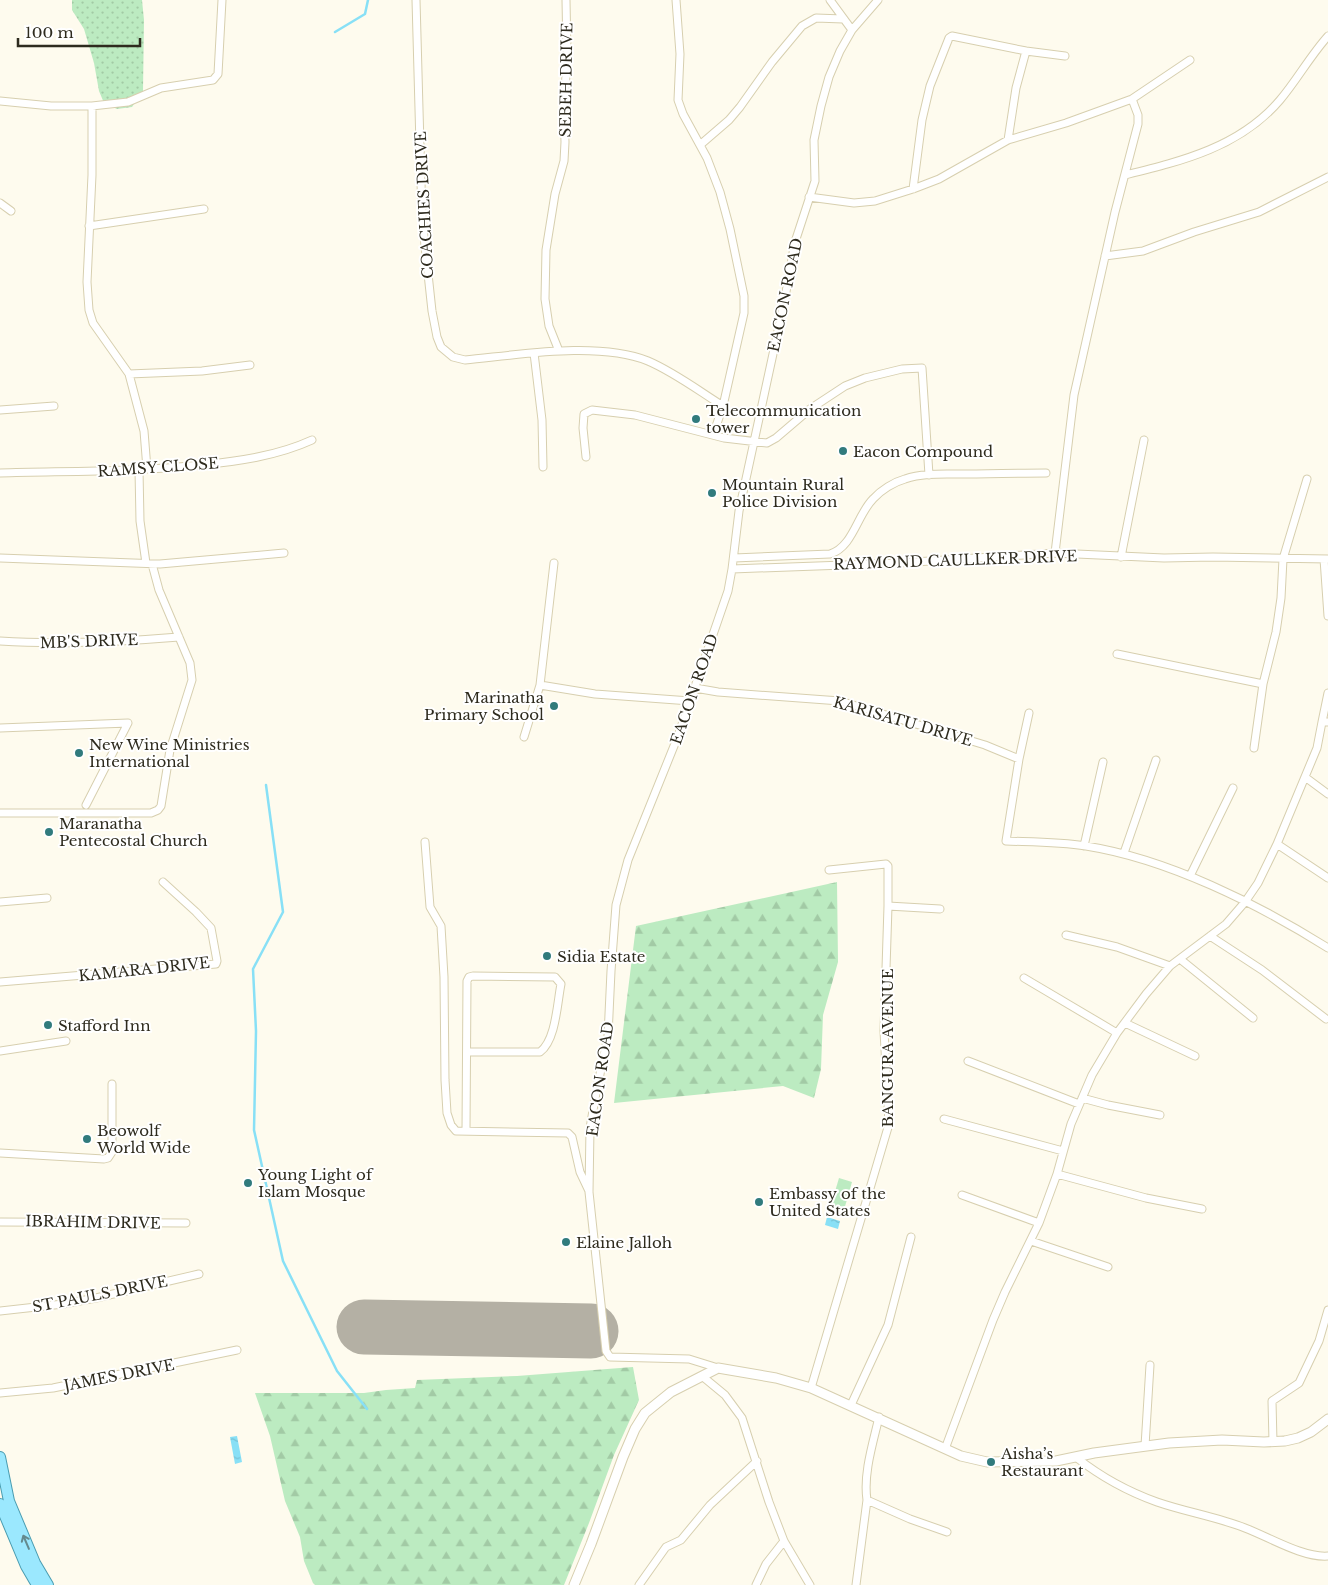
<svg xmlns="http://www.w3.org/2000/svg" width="1328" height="1585" viewBox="0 0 1328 1585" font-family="'Libre Baskerville',serif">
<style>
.green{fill:#bcebc1}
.forest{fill:url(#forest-firs)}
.garden{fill:url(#garden-dots)}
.water{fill:url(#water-ripples)}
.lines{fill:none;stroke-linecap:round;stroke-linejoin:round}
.stream{stroke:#88e0f6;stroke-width:2.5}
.runway{stroke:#b4b0a4;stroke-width:55}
.minor-casing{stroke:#d7cfaf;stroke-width:9}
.tertiary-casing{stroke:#d7cfaf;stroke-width:11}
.primary-casing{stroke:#4a9cb0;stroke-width:12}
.minor{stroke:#fff;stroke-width:7}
.tertiary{stroke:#fff;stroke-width:9}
.primary{stroke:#9be8fe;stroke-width:10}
.oneway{stroke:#648a8e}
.poi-dot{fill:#317b7d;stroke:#fff;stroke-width:2}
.labels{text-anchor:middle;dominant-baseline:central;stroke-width:4;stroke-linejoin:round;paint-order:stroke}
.street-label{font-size:15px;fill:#2e2b1e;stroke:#fff}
.poi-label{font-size:15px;fill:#2e2b1e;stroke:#fff;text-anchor:start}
</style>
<defs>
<pattern id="forest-firs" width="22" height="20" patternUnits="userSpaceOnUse" patternTransform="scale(1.25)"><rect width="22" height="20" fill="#bcebc1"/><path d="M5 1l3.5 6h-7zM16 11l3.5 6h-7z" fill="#a2caa5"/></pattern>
<pattern id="garden-dots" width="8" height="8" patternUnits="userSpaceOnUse" patternTransform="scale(1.25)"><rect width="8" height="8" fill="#bcebc1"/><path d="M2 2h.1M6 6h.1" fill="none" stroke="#a2caa5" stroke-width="1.8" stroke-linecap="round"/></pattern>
<pattern id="water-ripples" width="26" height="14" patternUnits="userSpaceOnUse" patternTransform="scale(1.25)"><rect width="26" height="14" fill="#88e0f6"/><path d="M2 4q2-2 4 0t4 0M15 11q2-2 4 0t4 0" fill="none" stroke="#76c0d2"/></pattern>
</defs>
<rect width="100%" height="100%" fill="#fefbee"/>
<path class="green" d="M839,1178L852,1182L844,1210L831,1205Z"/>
<path class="forest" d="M837,882L838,962L823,1015L821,1069L814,1098L783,1086L614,1103L636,926Z
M633,1367L639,1400L614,1455L589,1523L564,1585H315L313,1583L304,1561L300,1537L285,1501L270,1436L255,1393H364L386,1390L415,1388L417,1380L517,1376Z"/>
<path class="garden" d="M72,0H142L144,20L143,91L132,107L117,109L104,103L99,91L94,63L84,29L72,10Z"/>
<path class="water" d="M827,1217L840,1221L838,1229L825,1225Z
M237,1436L242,1462L235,1464L230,1437Z"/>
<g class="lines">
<path class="stream" d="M335,32L365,14L368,0
M266,785L283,912L253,969L256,1031L254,1130L283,1261L337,1371L367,1409"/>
<path class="runway" d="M364,1327L591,1331"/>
<defs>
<path id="minor" d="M416,0L422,218L432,311L437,337L441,347L453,357L465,360C518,355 598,341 648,361C674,372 699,391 723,406
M676,0L680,54L678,100L683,114L707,158L720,192L730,229L744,296V313L723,406L713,435
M830,0L852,30
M0,101L51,106H92L128,102L161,88L213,80L218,74L222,0
M92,106V175L87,282L89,310L93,323L129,374L144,431L147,469
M1008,140L1016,88L1026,51
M700,145L729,120L740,107L772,62L802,26L816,18L843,19
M1125,175C1182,161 1240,147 1280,100C1297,80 1310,56 1328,36
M913,189L922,120L930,86L949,38L952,36L1026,51L1065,56
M809,197L854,203L875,201L913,189L939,179L1008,140L1066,123L1132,99L1190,60
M0,203L11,211
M89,226L204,209
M1105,256L1143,251L1194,232L1259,212L1328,177
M559,351L549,326L545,299L546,250L555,194L564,161L565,142L564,113L567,53L566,0
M534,353L542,420L543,467
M129,374L202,371L250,365
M0,410L54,406
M586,457L583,428L584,414L592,410L635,415L724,438L767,443L776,438L810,409L845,386L865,378L902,369L922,368L929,475
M139,470L140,521L146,563
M0,473C67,471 134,472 201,465C239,461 277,456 312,440
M1055,553L1074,395L1115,212L1138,124V115L1132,99
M1121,557L1144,440
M0,558L160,564L284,553
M734,558L830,554C853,547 857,515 873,499C881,490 894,482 905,479C922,473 941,474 958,474C987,474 1017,473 1046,473
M1324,559L1328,616
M732,569L899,563L1055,553L1164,558L1213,557L1328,559
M0,641C60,645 119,642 179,637
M1117,654L1263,684
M540,685L595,694L690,701
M695,688L718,692L840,701L985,745L1019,759
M1029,713L1019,759L1006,841C1032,842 1060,842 1086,846C1168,859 1258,904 1328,948
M1322,722L1328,693
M0,728L128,723L86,805
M524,737L540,685L554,563
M1254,748L1263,684L1276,632L1281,598L1283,559L1307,479
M1305,777L1328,794
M0,813H151L158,810L161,806L170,750L192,680L190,663L159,590L152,564
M425,842L430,907L441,926L444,977L445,1080L447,1113L451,1125L456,1131L568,1133L572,1137L580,1172L589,1191
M1277,844L1328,878
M1084,846L1103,762
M1124,853L1156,760
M1190,876L1233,788
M0,902L47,898
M888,906L940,909
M1066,935L1117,947L1170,966
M1210,936L1262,970L1326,1019
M1180,959L1253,1018
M1024,978L1117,1033
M0,982L216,964L217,961L211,928L196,912L163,882
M1125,1023L1195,1056
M0,1051L66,1041
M968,1061L1079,1104
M1082,1098L1108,1105L1160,1115
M944,1119L1063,1151
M466,1131L467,981L469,977L473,976L555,977L561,984C557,1004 556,1040 540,1052H468
M0,1153L104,1159L108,1158L112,1152V1084
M1057,1174L1146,1198L1202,1209
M962,1195L1039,1223
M0,1222L186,1223
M1031,1241L1108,1267
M0,1311L63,1304L96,1298L199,1274
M718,1368L689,1359L610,1357L606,1351L589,1192L590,1128L596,1093L608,1036L611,971L616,905L628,860L678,736L728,591L732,569L739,511L784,303L795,242L815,181L814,140L821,106L829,77L840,51L852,30L878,0
M702,1376L725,1395L742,1418L769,1502L784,1541L810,1585
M811,1388L889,1124L884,1031L888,906V866L886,864L829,870
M0,1393L53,1388L237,1350
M851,1405L888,1325L911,1237
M879,1417C873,1443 863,1474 867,1500L910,1519L947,1532
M1273,1442L1272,1401L1299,1383L1319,1341L1328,1310
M1145,1446L1150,1365
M945,1449L993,1320L1005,1292L1039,1223L1057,1174L1071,1124L1092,1075L1117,1033L1146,994L1170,966L1226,924L1245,902L1258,883L1277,844L1317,748L1322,722H1328
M1077,1458C1100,1476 1129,1492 1157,1502C1186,1512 1217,1517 1245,1528C1269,1537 1303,1558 1328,1556
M639,1585L666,1547L681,1540L710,1505L757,1461
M756,1585L766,1564L784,1541
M856,1585L867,1500"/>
<path id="tertiary" d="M574,1585L591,1544L623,1457L635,1429L645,1413L671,1392L718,1368L776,1378L811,1388L961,1456L987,1462L1056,1461L1094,1453L1169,1443L1222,1440L1264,1442L1285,1441L1298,1438L1311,1432L1328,1419"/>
<path id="primary" d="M0,1457L9,1501L35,1563L48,1585
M0,1504L26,1566L37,1585"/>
</defs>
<use href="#minor" class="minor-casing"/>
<use href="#tertiary" class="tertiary-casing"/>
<use href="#primary" class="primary-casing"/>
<use href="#minor" class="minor"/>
<use href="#tertiary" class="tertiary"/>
<use href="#primary" class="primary"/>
</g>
<defs><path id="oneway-shaft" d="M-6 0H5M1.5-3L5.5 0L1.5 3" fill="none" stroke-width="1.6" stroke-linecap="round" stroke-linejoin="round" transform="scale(1.25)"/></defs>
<use class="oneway" href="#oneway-shaft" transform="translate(26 1542) rotate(-113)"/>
<g class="poi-dot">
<circle cx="696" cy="419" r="5"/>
<circle cx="843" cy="451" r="5"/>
<circle cx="712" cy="493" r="5"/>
<circle cx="554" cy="706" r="5"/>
<circle cx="79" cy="753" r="5"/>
<circle cx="49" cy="832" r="5"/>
<circle cx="547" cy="956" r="5"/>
<circle cx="48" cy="1025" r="5"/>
<circle cx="87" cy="1139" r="5"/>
<circle cx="248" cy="1183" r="5"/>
<circle cx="759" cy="1202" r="5"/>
<circle cx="566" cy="1242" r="5"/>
<circle cx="991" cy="1462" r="5"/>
</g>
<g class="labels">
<g class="street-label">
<text transform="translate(566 80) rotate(-89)">SEBEH DRIVE</text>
<text transform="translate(424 205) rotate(-93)">COACHIES DRIVE</text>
<text transform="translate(785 295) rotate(-78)">EACON ROAD</text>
<text transform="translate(158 467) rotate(-4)">RAMSY CLOSE</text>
<text transform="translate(955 560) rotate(-2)">RAYMOND CAULLKER DRIVE</text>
<text transform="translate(89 641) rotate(-2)">MB'S DRIVE</text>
<text transform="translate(694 689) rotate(-71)">EACON ROAD</text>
<text transform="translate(903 721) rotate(16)">KARISATU DRIVE</text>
<text transform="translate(144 969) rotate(-6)">KAMARA DRIVE</text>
<text transform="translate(887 1048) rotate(-90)">BANGURA AVENUE</text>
<text transform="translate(600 1079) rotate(-82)">EACON ROAD</text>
<text transform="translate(93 1222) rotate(1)">IBRAHIM DRIVE</text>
<text transform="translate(100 1294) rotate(-11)">ST PAULS DRIVE</text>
<text transform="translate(119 1375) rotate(-11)">JAMES DRIVE</text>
</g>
<g class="poi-label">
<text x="706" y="410">Telecommunication<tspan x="706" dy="17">tower</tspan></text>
<text x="853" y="451">Eacon Compound</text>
<text x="722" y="484">Mountain Rural<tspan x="722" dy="17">Police Division</tspan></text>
<text x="544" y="697" text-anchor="end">Marinatha<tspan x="544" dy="17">Primary School</tspan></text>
<text x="89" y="744">New Wine Ministries<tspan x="89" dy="17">International</tspan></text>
<text x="59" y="823">Maranatha<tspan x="59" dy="17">Pentecostal Church</tspan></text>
<text x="557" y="956">Sidia Estate</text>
<text x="58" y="1025">Stafford Inn</text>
<text x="97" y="1130">Beowolf<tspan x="97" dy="17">World Wide</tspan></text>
<text x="258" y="1174">Young Light of<tspan x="258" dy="17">Islam Mosque</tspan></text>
<text x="769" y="1193">Embassy of the<tspan x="769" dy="17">United States</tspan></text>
<text x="576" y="1242">Elaine Jalloh</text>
<text x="1001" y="1453">Aisha’s<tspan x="1001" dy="17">Restaurant</tspan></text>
</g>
</g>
<path d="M18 38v8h122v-8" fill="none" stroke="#2e2b1e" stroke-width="2.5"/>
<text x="25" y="38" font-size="15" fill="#2e2b1e" stroke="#ffffff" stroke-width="4" paint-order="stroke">100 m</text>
</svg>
